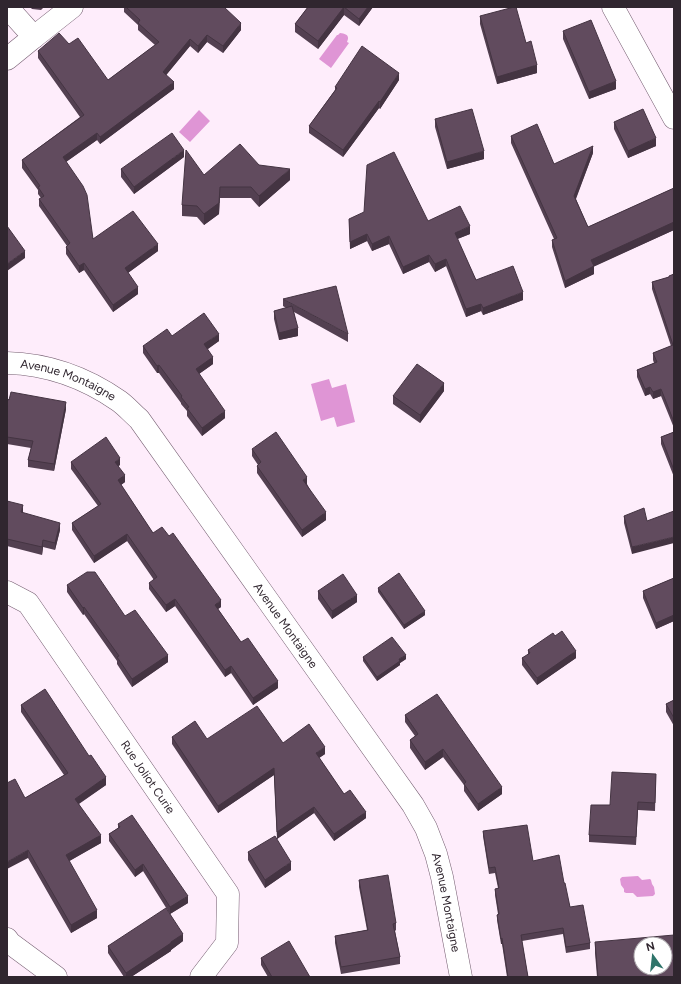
<svg xmlns="http://www.w3.org/2000/svg" width="681" height="984" viewBox="0 0 681 984" font-family="Figtree,sans-serif">
<style>
.water{fill:#df95d5}
.lines{fill:none;stroke-linecap:round;stroke-linejoin:round}
.street-casing{stroke:#765f72;stroke-width:23}
.secondary-casing{stroke:#765f72;stroke-width:23}
.street{stroke:#fff;stroke-width:22}
.secondary{stroke:#fff;stroke-width:22}
.wall{fill:#534051}
.shaded-wall{fill:#443442}
.building{fill:#614b5e;stroke:#443442;fill-rule:evenodd}
.labels{text-anchor:middle;dominant-baseline:central;stroke-width:4;stroke-linejoin:round;paint-order:stroke}
.street-label{font-size:12px;fill:#30262f;stroke:#fff}
</style>
<rect width="100%" height="100%" fill="#feedfb"/>
<path class="water" d="M340,33C346,34 350,35 347,42L349,43L331,68L319,59L337,35H338Z
M199,110L210,121L190,142L179,132Z
M329,379L332,388L346,384L355,422L337,427L334,417L321,421L311,384Z
M638,876L642,880L650,879L651,880L652,884L654,887L655,894L653,896L637,897L633,893H626L624,892V889L621,885L620,879L622,877Z"/>
<g class="lines">
<defs>
<g id="street">
<path d="M7,7L34,37L7,59"/>
<path id="s1" d="M7,363C47,364 86,378 119,401C126,406 132,413 139,419L413,805L426,828L436,854L442,877L461,977"/>
<path id="s2" d="M7,592L28,603L228,894L227,943L201,977"/>
<path d="M7,939L10,943L56,977"/>
</g>
<path id="secondary" d="M613,7L674,118
M34,37L72,7"/>
</defs>
<use href="#street" class="street-casing"/>
<use href="#secondary" class="secondary-casing"/>
<use href="#street" class="street"/>
<use href="#secondary" class="secondary"/>
</g>
<path class="wall" d="M30,7H44L41,10L32,9Z
M124,7H224L241,30L223,53L207,42L198,53L190,46L166,75L174,89L100,144L97,140L66,162L93,239L158,251L128,273L138,294L113,312L84,270L79,273L66,254V247L67,246L39,206V199L41,198L38,194V190L22,168V160L80,117L38,58V51L69,44L108,80L155,45L138,30V25L124,12Z
M308,7H373L359,26L344,15L318,49L295,32V24Z
M480,16L526,43L537,73L497,84L480,24Z
M563,31L616,89L589,99L563,39Z
M399,80L380,109L379,108L343,157L309,133V126L335,90V87Z
M435,119L484,159L447,169L435,127Z
M614,122L656,146L628,158L614,129Z
M511,136L554,164L593,153L576,199L588,227L674,188V230L594,266V274L565,288L552,247V240L554,239L511,143Z
M184,157L134,194L121,177V169Z
M259,165L290,180L259,207L251,198H220L219,214L204,225L197,217L182,216V205L204,175Z
M349,219L428,221L470,234L457,239L476,280L523,300L483,315L481,311L466,317L446,266L435,272L429,262L403,274L389,244L372,251L367,241L350,249Z
M674,274V428L661,396L653,399L650,394L645,396L637,377V370L654,363L653,360V353L671,346L652,289V282L669,277Z
M283,299L348,334V342L294,312L298,336L279,340L274,319V311L286,308L283,306Z
M172,336L219,341L207,349L213,364L199,374L225,418L202,436L187,416V411L181,404V403L159,373H157L143,353V346Z
M444,391L420,423L393,404V396Z
M7,399L66,409L54,471L28,467V460L31,448L7,444Z
M674,432V477L661,444V437Z
M252,449L307,484L326,520L302,537L257,473V466L258,465L252,456Z
M71,462L120,465L118,466L125,482L121,485L153,533L221,607L218,609L241,642L278,688L253,705L231,673L225,677L175,606L166,612L149,589V583L154,580L127,541L94,563L72,530V523L98,506L71,469Z
M7,501L23,513L60,530L55,550L43,547L42,555L7,546Z
M624,516L647,521L632,554L624,523Z
M674,578V621L656,629L643,598V591Z
M67,585L125,616L168,662L132,687L117,664V661L84,614L83,615L67,592Z
M378,588L425,615L404,629L378,592Z
M318,591L357,602L332,619L318,599Z
M555,636L576,658L537,685L522,665V658L528,655V650Z
M363,657L406,659L400,663V665L377,681L363,661Z
M674,700V726L666,712V704Z
M21,705L106,785L79,804L101,843L69,861L97,918L71,933L28,858L25,798L64,775L21,712Z
M405,715L502,794L478,811L464,791V785L443,757L425,770L410,748V740L415,736L405,722Z
M172,737L283,743L325,754L319,758L344,794L366,818L334,841L314,813L277,839L274,775L218,813L172,744Z
M656,774L655,811L638,810L636,845L589,842V835L610,805Z
M118,824L188,903L170,914L183,941L171,950V951L131,977H124L108,953V946L170,914L143,871L135,877L109,841V834L118,828Z
M483,831L533,861L564,883L570,907L590,943V949L566,953L563,934L522,941L528,977H507L502,944H501L497,920V915L498,914L495,895V889L498,888L495,873L489,874L483,836Z
M248,852L291,870L265,888L248,860Z
M359,880L396,923V930L395,931L400,957V964L341,974L335,943V936L367,930L359,887Z
M595,942L674,977H597L595,953Z
M261,958L310,977H268L261,965Z"/>
<path class="shaded-wall" d="M344,7V15L318,49V41Z
M368,7H373L359,26V19Z
M241,23V30L223,53V46Z
M207,35V42L198,53V46Z
M190,39V46L163,79V72Z
M537,65V73L497,84V77Z
M399,73V80L380,109V102Z
M616,81V89L589,99V92Z
M174,82V89L100,144V137Z
M379,101V108L343,157V150Z
M97,133V140L63,164V157Z
M656,138V146L628,158V151Z
M593,146V153L574,203V196Z
M184,150V157L134,194V187Z
M484,151V159L447,169V162Z
M290,169V180L259,207V196Z
M220,187L219,214L204,225V214Z
M674,222V230L591,268V260Z
M470,226V234L455,240V233Z
M367,234V241L350,249V242Z
M389,236V244L372,251V244Z
M158,244V251L125,275V268Z
M25,251V258L7,271V264Z
M429,255V262L403,274V267Z
M446,259V266L435,272V264Z
M84,263V270L79,273V266Z
M594,266V274L565,288V281Z
M138,287V294L113,312V305Z
M523,292V300L483,315V308Z
M481,304V311L466,317V309Z
M298,328V336L279,340V333Z
M219,334V341L204,352V344Z
M213,357V364L196,376V369Z
M159,365V373H157V366Z
M444,383V391L420,423V415Z
M650,387V394L645,396V389Z
M661,389V396L653,399V392Z
M66,402V409L54,471V464Z
M225,411V418L202,436V428Z
M120,458V465L115,468V462Z
M125,475V482L118,487V480Z
M307,477V484L303,487V480Z
M23,505V512L21,520V512Z
M326,512V520L302,537V530Z
M60,523V530L55,550V543Z
M127,534V541L94,563V556Z
M674,537V543L632,554V547Z
M43,540V547L42,555V547Z
M357,595V602L332,619V611Z
M175,599V606L166,612V605Z
M221,600V607L215,611V605Z
M84,607V614L83,615V608Z
M425,611V615L404,629V625Z
M674,615V621L656,629V623Z
M576,651V658L537,685V678Z
M168,655V662L132,687V679Z
M406,655V659L400,663V665L377,681V677L399,659Z
M231,666V673L225,677V670Z
M278,681V688L253,705V698Z
M325,747V754L316,760V753Z
M443,749V757L425,770V762Z
M274,768V775L218,813V806Z
M106,777V785L75,806V799Z
M502,787V794L478,811V804Z
M314,807V813L277,839V832Z
M366,812V818L334,841V834Z
M101,835V843L66,863V855Z
M28,850V858L7,869V862Z
M291,862V870L265,888V880Z
M143,864V871L135,877V870Z
M188,896V903L170,914V907Z
M97,910V918L71,933V925Z
M183,934V941L171,950V951L131,977H126V973Z
M502,938V944H501V939Z"/>
<path class="building" d="M126,7H224L241,23L223,46L207,35L198,46L190,39L163,72L174,82L100,137L97,133L63,157L83,186L87,195L93,239L133,211L158,244L125,268L138,287L113,305L84,263L79,266L66,247L70,243L39,199L44,196L38,187L40,186L22,160L84,115L38,51L59,33L69,44L78,38L108,80L159,42L138,23L140,20Z
M308,7H368L359,19L344,7L318,41L295,24Z
M514,7H516L526,43L531,41L537,65L497,77L480,16Z
M591,20L616,81L589,92L563,31Z
M362,46L399,73L380,102L379,101L343,150L309,126L337,88L335,87Z
M472,109L484,151L447,162L435,119Z
M643,109L656,138L628,151L614,122Z
M537,124L554,164L593,146L574,196L588,227L674,188V222L591,260L594,266L565,281L552,240L557,238L511,136Z
M172,133L184,150L134,187L121,169Z
M240,144L259,165L290,169L259,196L251,187H220L219,203L204,214L197,206L182,205L186,150L204,175Z
M394,152L428,221L460,206L470,226L455,233L476,280L513,266L523,292L483,308L481,304L466,309L446,259L435,264L429,255L403,267L389,236L372,244L367,234L350,242L349,219L364,212L367,165Z
M7,226L25,251L7,264Z
M674,274V422L661,389L653,392L650,387L645,389L637,370L657,362L653,353L673,345L652,282L669,277V276Z
M336,286L348,334L283,299Z
M292,306L298,328L279,333L274,311Z
M204,313L219,334L204,344L213,357L196,369L225,411L202,428L187,408L189,407L181,397L182,396L159,365L157,366L143,346L167,329L172,336Z
M417,364L444,383L420,415L393,396Z
M11,392L66,402L54,464L28,460L33,441L7,437V399L9,400Z
M276,432L307,477L303,480L326,512L302,530L257,466L261,462L252,449Z
M674,432V470L661,437Z
M106,437L120,458L115,462L125,475L118,480L153,533L162,527L169,536L173,533L221,600L215,605L241,642L248,638L278,681L253,698L231,666L225,670L175,599L166,605L149,583L157,577L127,534L94,556L72,523L101,504L71,462Z
M7,501L23,505L21,512L60,523L55,543L43,540L42,547L7,539Z
M644,508L647,521L674,511V537L632,547L624,516Z
M87,572H95L125,616L135,610L168,655L132,679L117,657L119,656L84,607L83,608L67,585Z
M399,573L425,611L404,625L378,588Z
M343,574L357,595L332,611L318,591Z
M674,578V615L656,623L643,591Z
M562,631L576,651L537,678L522,658L530,653L528,650L553,633L555,636Z
M392,637L406,655L399,659L400,661L377,677L363,657Z
M45,689L89,756L91,755L106,777L75,799L101,835L66,855L97,910L71,925L28,850L7,862V783L15,779L25,798L68,773L21,705Z
M437,694L502,787L478,804L464,784L466,782L443,749L425,762L410,740L418,734L405,715Z
M674,700V718L666,704Z
M257,706L283,743L309,724L325,747L316,753L344,794L350,790L366,812L334,834L314,807L277,832L274,768L218,806L172,737L195,721L207,739Z
M612,772L656,774L655,803L638,802L636,837L589,835L591,805H610Z
M132,815L188,896L170,907L143,864L135,870L109,834L120,827L118,824Z
M527,825L533,861L559,855L564,883H565L570,907L583,905L590,943L566,947L563,928L521,935L528,977H508L502,938L501,939L497,915L499,914L495,889L499,888L495,867L489,868L483,831Z
M275,836L291,862L265,880L248,852Z
M388,875L396,923L393,924L400,957L341,967L335,936L368,930L359,880Z
M166,908L183,934L171,942V943L126,973L108,946Z
M674,935V977H598L595,942ZM641,944H665V968H641Z
M289,941L310,977H272L261,958Z"/>
<g class="labels">
<g class="street-label">
<text stroke="none"><textPath href="#s1" startOffset="64">Avenue Montaigne</textPath></text>
<text stroke="none"><textPath href="#s1" startOffset="400">Avenue Montaigne</textPath></text>
<text stroke="none"><textPath href="#s2" startOffset="235">Rue Joliot Curie</textPath></text>
<text stroke="none"><textPath href="#s1" startOffset="724">Avenue Montaigne</textPath></text>
</g>
</g>
<rect width="681" height="984" fill="none" stroke="#30262f" stroke-width="16"/>
<g transform="translate(653 956) rotate(345)"><circle r="19" fill="#ffffff" stroke="#aca8ac"/>
<path d="M0-3L7 15L0 10L-7 15Z" fill="#2e746a"/>
<text y="-6" font-size="11" font-weight="bold" text-anchor="middle" fill="#30262f">N</text>
</g>
</svg>
